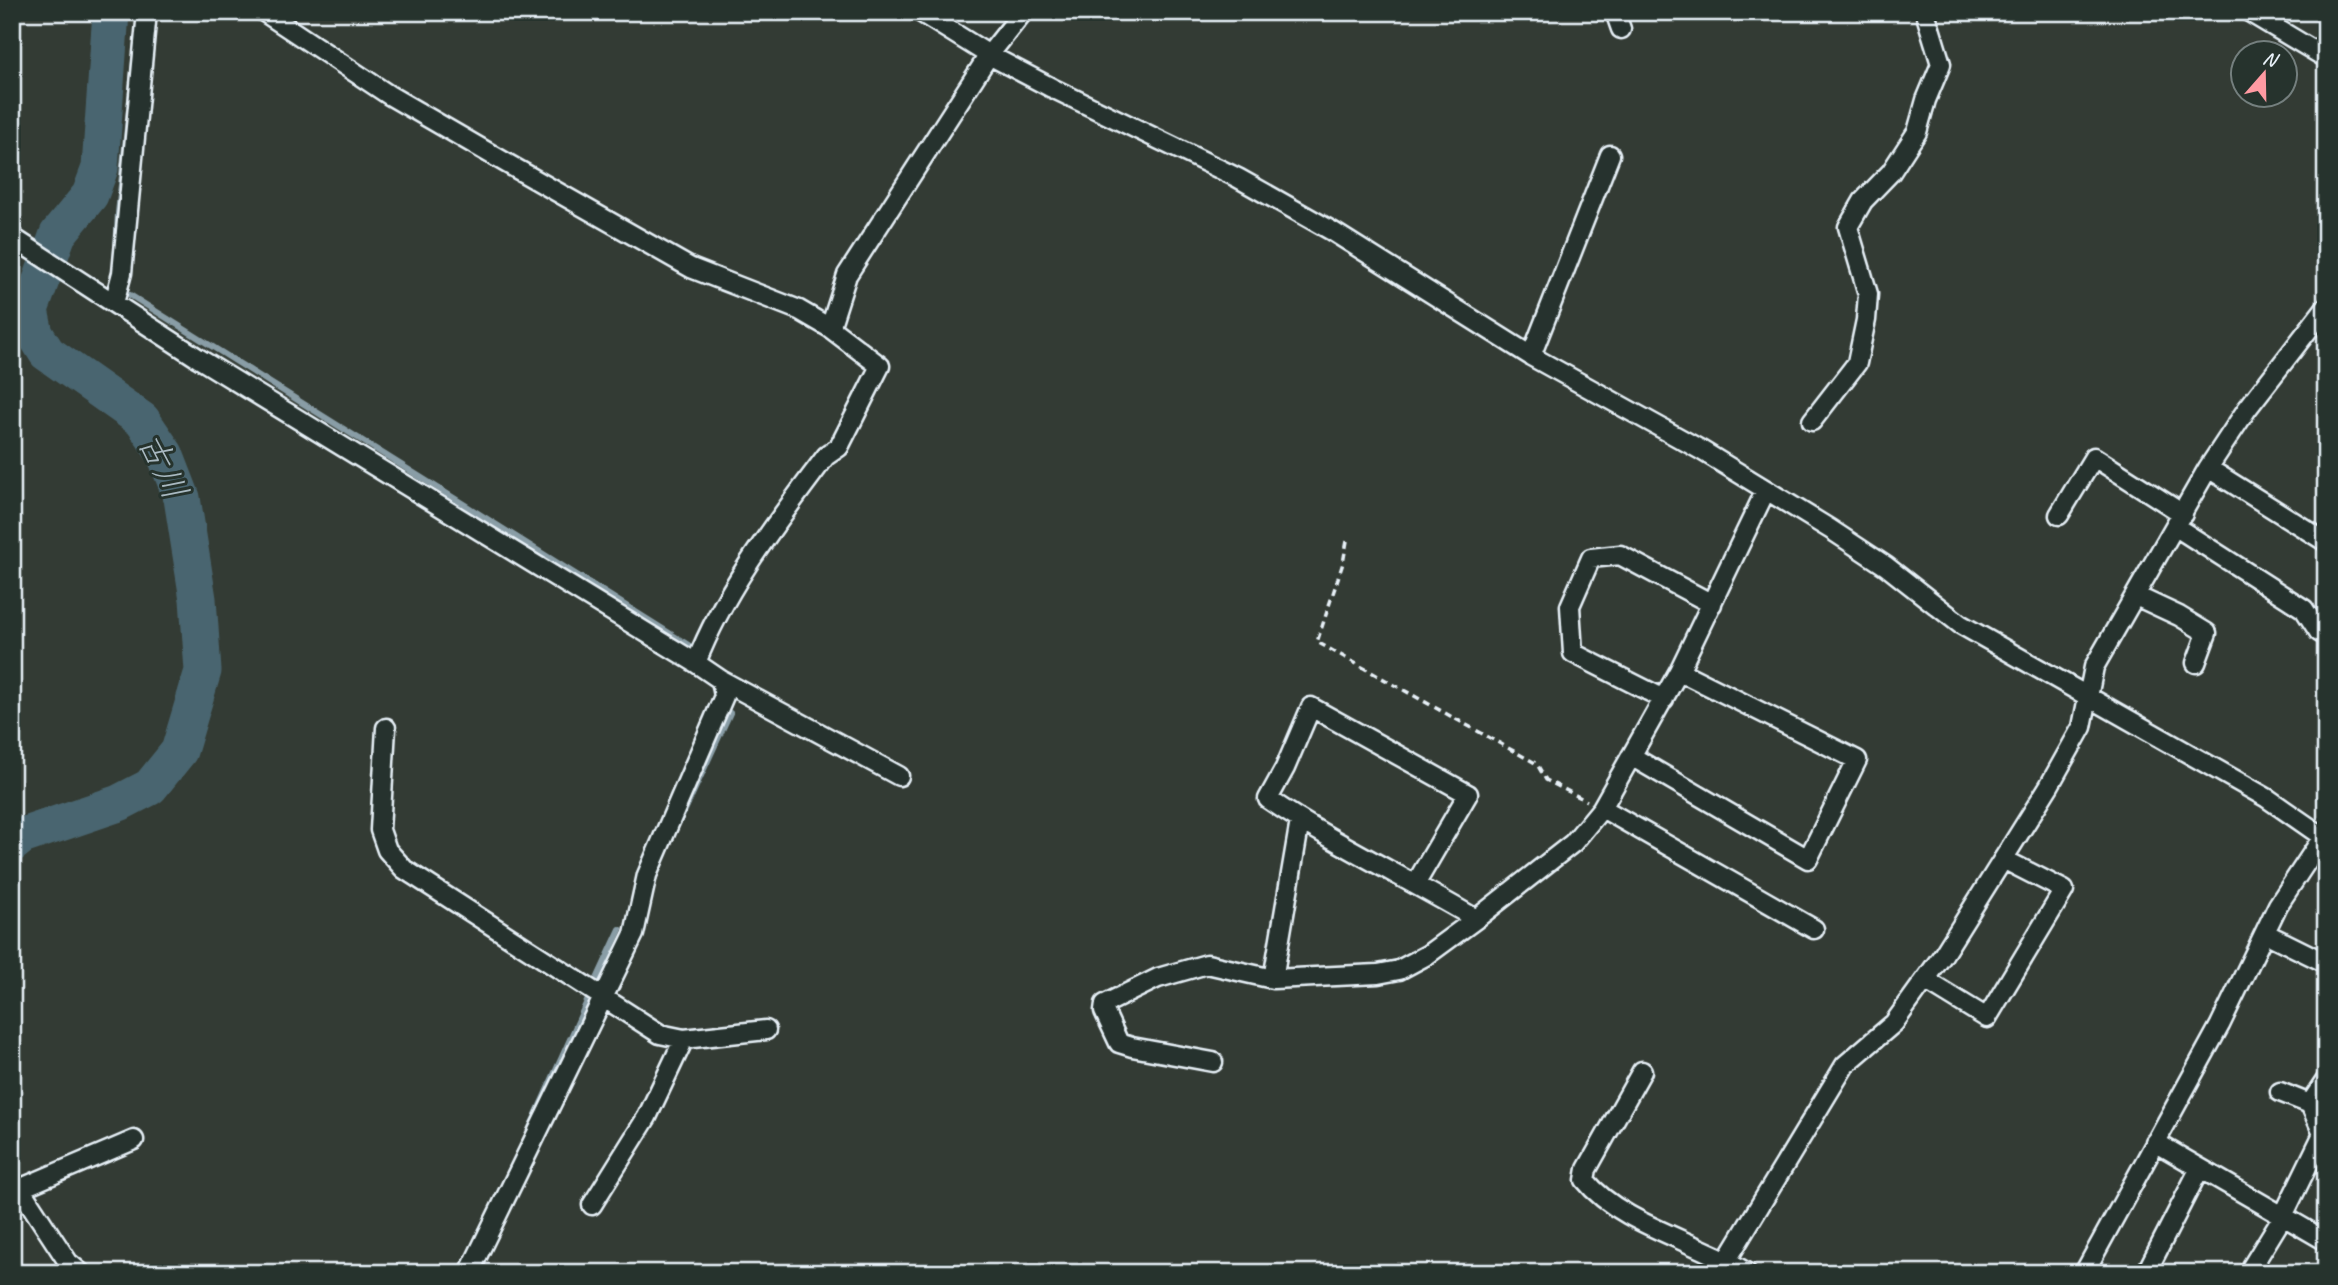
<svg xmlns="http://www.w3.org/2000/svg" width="2338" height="1285" viewBox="0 0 2338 1285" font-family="Caveat,'Klee One',sans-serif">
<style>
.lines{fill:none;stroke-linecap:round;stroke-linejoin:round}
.stream{stroke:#899da6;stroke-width:6}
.river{stroke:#4a656f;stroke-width:37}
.minor-casing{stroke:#e8f1f8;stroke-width:23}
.path{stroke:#e8f1f8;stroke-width:3.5;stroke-dasharray:7 5;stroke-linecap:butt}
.minor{stroke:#26332d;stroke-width:18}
.labels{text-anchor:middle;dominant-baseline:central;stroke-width:6;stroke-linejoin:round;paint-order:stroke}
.water-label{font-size:35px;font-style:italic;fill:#a9b9c1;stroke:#26332d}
</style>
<rect width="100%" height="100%" fill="#333b34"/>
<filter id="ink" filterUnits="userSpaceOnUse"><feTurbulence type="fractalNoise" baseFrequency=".0143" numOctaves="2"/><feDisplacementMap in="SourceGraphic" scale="14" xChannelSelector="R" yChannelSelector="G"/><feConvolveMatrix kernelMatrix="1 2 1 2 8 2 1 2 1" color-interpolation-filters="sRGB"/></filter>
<g filter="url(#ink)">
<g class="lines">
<path class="stream" d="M115,268L118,213L139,14
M130,295L690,646
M680,821L730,713
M597,979L620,929
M529,1130L589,997"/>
<path class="river" d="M12,844L22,836L119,803L150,787L179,751L203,671L198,599L182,498L165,454L142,420L47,353L35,334L30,310L58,234L90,195L100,168L111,12"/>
<defs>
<path id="minor" d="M264,12L389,95L508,164L691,268L799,310L830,328L880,366L839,447L826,456C777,522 726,586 696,663
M920,12L989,55L1052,88L1238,178L1332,231L1531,356L1701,450L1830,529L1886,566L1960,624L2267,798L2326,839
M1615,12L1621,29
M2249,12L2326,58
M12,237L198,358L696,663L721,680L724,696L647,875L634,934L469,1273
M114,303L122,273L147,12
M830,328L847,275L989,55L1023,12
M1531,356L1610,155
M1812,421L1857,363L1866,320L1868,294L1848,227L1863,201L1891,172L1917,132L1926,100L1941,64L1925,12
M2208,468L2326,542
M2059,515L2094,457L2183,514
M2176,527L2304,609L2319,632L2326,636
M2136,596L2179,616L2207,633L2196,663
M721,680L899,776
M1664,699L1573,653L1570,606L1591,558L1620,555L1712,604
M386,728L380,830L387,850L404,869L660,1034L684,1039L766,1030
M1631,756L1808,859L1857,760L1679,671
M1602,808L1814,929
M1416,883L1468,794L1311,707L1285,768L1268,799C1334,844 1407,878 1476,919
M2265,933L2326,963
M1273,979L1300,821
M1925,980L1987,1018L2064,890L2003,859
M1213,1062L1132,1047L1119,1043L1104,1011L1105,1004L1158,978L1207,964L1273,979L1378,974L1399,970L1427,955L1476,919L1573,843L1602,808L1679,671L1765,492
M1642,1071L1587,1169L1585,1180C1621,1225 1699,1241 1747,1273
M2280,1092L2310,1104L2323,1134L2326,1135
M2310,1104L2326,1080
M2155,1142L2326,1241
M21,1190L68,1262L81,1273
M12,1192L134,1140
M592,1205L647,1117L684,1039
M1719,1273L1845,1065L1894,1023L1943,955L2049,786L2082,727L2094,667L2208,468L2247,409L2326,307
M2084,1273L2220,1025L2278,905L2323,837
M2146,1273L2200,1168
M2248,1273L2283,1216L2323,1134"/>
</defs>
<use href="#minor" class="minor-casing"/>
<path class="path" d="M1347,541L1343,563L1317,642L1537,764L1546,780L1587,801"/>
<use href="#minor" class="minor"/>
</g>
</g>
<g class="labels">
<g class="water-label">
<text transform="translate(163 466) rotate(65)">古川</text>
</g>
</g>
<rect width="2338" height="1285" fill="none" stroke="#26332d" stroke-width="42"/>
<rect x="21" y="21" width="2296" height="1243" fill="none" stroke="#e8f1f8" stroke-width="2.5" filter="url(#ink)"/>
<g transform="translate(2264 74) rotate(20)"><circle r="33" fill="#26332d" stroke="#747f7e" stroke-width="2"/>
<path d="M0-5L12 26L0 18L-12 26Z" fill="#ff9aa2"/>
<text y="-10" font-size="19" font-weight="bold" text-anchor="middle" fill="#e8f1f8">N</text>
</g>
</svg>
